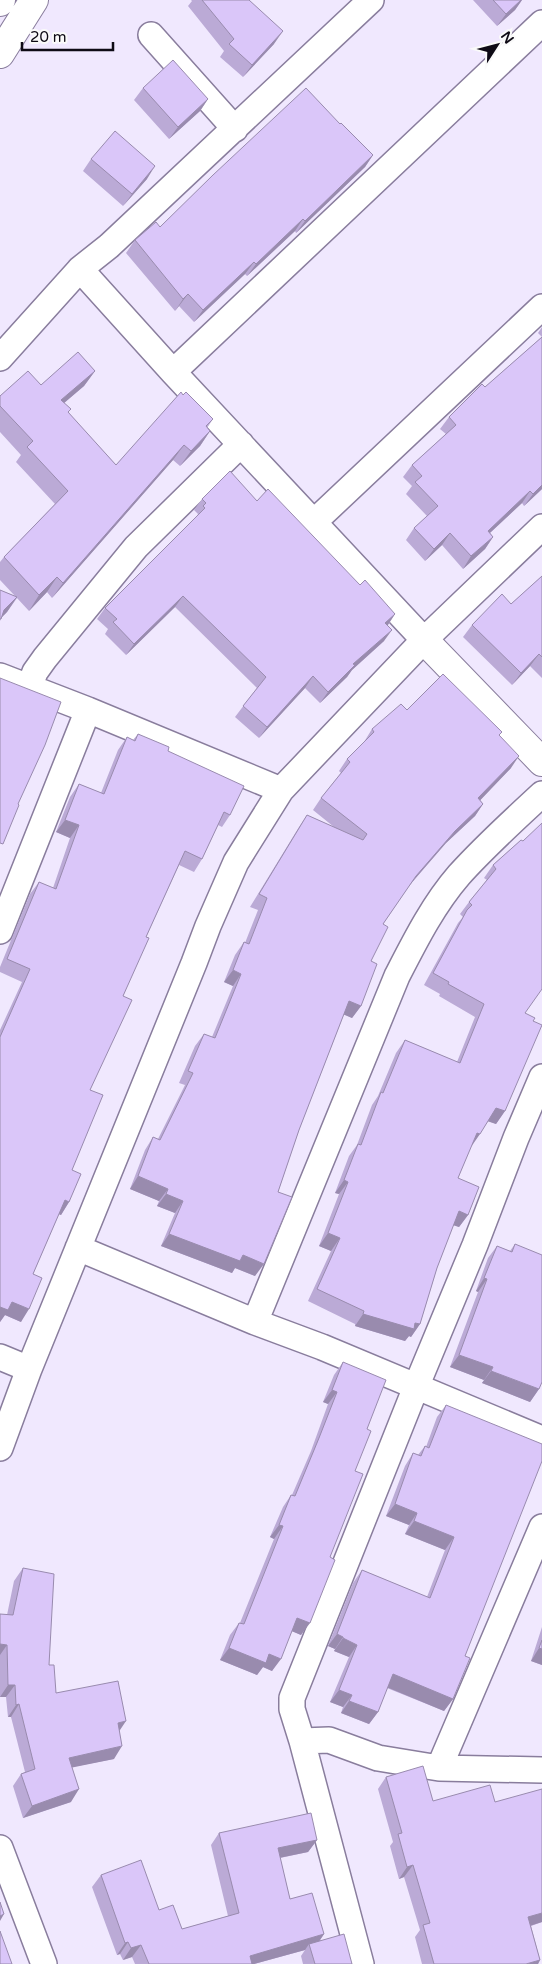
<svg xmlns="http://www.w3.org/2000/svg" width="542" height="1964" viewBox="0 0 542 1964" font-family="'Varela Round',sans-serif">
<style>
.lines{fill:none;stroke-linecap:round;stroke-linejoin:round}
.minor-casing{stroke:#897d9d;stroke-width:28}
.tertiary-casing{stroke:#897d9d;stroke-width:30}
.trunk-casing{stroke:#897d9d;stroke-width:30}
.minor{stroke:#fff;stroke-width:25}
.tertiary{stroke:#fff;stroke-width:28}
.trunk{stroke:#fff;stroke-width:28}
.wall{fill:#bbaad6}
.shaded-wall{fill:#998bae}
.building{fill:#dac6f9;stroke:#998bae}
</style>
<rect width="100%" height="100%" fill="#f0e8fe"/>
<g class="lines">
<defs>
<path id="minor" d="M151,35L235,129
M80,269L173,372L424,640
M0,358L80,269L109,246L371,0
M173,372L542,23
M314,522L542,307
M0,676L88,710L281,790
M29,688L35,672L45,658L136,547L241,444
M0,931L88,710
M78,1248L255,1322L322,1347L542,1439
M255,1322L397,976C415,941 433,905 459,875C485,846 514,820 542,794
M0,1357L29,1369
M0,1448L29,1369L194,963L208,926L236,862L281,790L424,640L542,527
M302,1741L292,1709V1698L416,1387L475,1245L516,1138L542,1077
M439,1768L542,1527
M0,1848L44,1964
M361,1964L302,1741L329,1740L378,1758L439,1768L542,1770"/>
<path id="tertiary" d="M424,640L542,762"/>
<path id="trunk" d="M0,2L1,0
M0,54L34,0"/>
</defs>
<use href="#minor" class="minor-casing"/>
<use href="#tertiary" class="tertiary-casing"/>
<use href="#trunk" class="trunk-casing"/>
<use href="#minor" class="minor"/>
<use href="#tertiary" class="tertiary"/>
<use href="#trunk" class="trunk"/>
</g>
<path class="wall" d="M191,0H249L274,44L243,77L220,57L224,51L188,6L192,1Z
M473,0H522L515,10L497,26Z
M143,88L208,99L200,111L169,139L134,100Z
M340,124L373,155L365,167L296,233L295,231L247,276L245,274L194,322L179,306L175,311L126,253L135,240L160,227Z
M91,159L147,179L123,206L83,171Z
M542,327V489L524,506L522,503L490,533L493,537L485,549L463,569L442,545L425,561L406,540L414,528L427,516L406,494L412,486L403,477L412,465L446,434L440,429L449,417L485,387L542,337L538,333Z
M95,371L84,386L64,403L68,413L116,465L183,395L213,419L207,428L210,431L200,446L180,466L173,460L52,598L47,592L29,611L17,598L7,612L2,617L0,621V590L15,596L0,580V562L4,557L55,504L16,462L21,455L0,432V396Z
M202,499L257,501L395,614L388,625L384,641L352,670L347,677L320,703L305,688L259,738L235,717L257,688L175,607L126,655L105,634L108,629L97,619L105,608L196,518L198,514L194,510Z
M542,576V678L530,666L512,685L463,637L472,625L511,604Z
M407,710L499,736L511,768L480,800L483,804L475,816L446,843L409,886L383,924L371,961L361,1006L352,1018L344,1014L299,1130L278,1192L255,1276L235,1268L232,1273L161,1246L175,1213L157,1206L159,1201L130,1189L145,1150L153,1137L158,1139L185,1085L179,1083L195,1046L204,1034L212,1037L233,986L224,982L235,955L244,942L245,943L258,910L250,907L299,827L307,815L334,827L313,810L321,798L341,773L339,771L347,759L364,742L372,729Z
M138,734L168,751L230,815L222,827L218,825L202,859L194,872L179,865L146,937L123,996L90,1090L72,1170L69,1202L61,1215L59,1214L33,1274L21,1322L5,1315L0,1322V1030L22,982L0,972V967L30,894L39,882L53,888L70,838L56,832L70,797L79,784L101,793L118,750L127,737L133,740Z
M521,840L525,1013L533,1021L505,1111L496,1124L488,1121L471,1146L458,1178L468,1215L459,1227L453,1225L437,1268L420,1324L411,1337L409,1336L405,1341L355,1326V1324L308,1301L331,1251L319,1246L339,1194L335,1193L349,1156L357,1145L372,1105L378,1096L396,1053L405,1040L457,1062L475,1017L439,996L440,994L424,985L458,923L463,917L460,914L469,902L487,880L484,878L493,865Z
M515,1244L539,1389L530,1402L482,1383L484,1380L450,1367L478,1292L476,1291L488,1258L497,1246L510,1251Z
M343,1362L367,1429L330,1557L301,1635L292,1631L272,1671L263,1667L257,1675L220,1660L230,1635L239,1623H240L274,1539L270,1537L283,1507L291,1495H292L311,1451L328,1404L323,1402L334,1375Z
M446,1405L465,1656L453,1699L444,1711L387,1688L378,1712L369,1724L341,1713L343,1707L330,1702L349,1657L334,1651L335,1649L328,1646L353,1583L362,1570L427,1597L445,1550L405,1534L409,1525L386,1516L405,1466L413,1453L418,1455L425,1446L426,1447L437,1417Z
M23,1568L56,1693L119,1731L114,1759L72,1767L71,1802L23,1818L13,1786L21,1774L25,1772L11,1717H8L6,1697H0V1614L7,1615L14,1581Z
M542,1627V1665L531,1661Z
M386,1777L433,1801L495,1802L542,1922L531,1926L540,1960L538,1964H422L415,1937L420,1930L404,1877L399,1879L390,1846L393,1842L378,1789Z
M219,1833L317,1840L308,1852L280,1858L290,1899L324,1934L320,1940L352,1964H303L301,1956L305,1950L254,1964H135L132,1957L123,1960L120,1954L117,1955L92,1887L101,1875L182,1929L228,1916L211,1845Z"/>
<path class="shaded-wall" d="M521,0H522L515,10L497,26L506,14Z
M283,31L274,44L243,77L252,65Z
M208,99L200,111L169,139L178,127Z
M373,155L365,167L296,233L305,221Z
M155,166L147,179L123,206L132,194Z
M303,219L295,231L247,276L256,264Z
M254,262L245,274L194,322L203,310Z
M188,294L179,306L175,311L183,299Z
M95,371L84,386L50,415L61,400Z
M210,431L200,446L180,466L191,451Z
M184,445L173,460L52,598L63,583Z
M542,485V489L524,506L533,494Z
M530,491L522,503L479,543L488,531Z
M450,533L442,545L425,561L434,549Z
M493,537L485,549L463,569L471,556Z
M57,577L47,592L29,611L39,595Z
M183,596L175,607L126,655L134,644Z
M17,597L7,612L0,619L4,610Z
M395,614L387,626L385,623Z
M392,630L384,641L352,670L347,677L320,703L328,692L353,664Z
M539,654L530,666L512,685L521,673Z
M313,676L305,688L259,738L267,727Z
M519,756L511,768L470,811L478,798Z
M483,804L475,816L446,843L407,888L416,876L455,831Z
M65,820L79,825L70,838L56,832Z
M233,970L241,974L233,986L224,982Z
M349,1001L361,1006L352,1018L340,1013Z
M496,1108L505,1111L496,1124L487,1121Z
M477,1133L480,1134L471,1147Z
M138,1176L168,1189L159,1201L130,1189Z
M344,1180L348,1182L339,1194L335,1193Z
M166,1194L183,1201L175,1213L157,1206Z
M65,1200L69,1202L61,1215L56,1213Z
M459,1211L468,1215L459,1227L450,1224Z
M328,1233L340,1238L331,1251L319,1246Z
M169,1234L243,1255L264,1264L255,1276L235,1268L232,1273L161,1246Z
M484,1278L487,1279L478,1292L476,1291Z
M12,1302L29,1309L21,1322L5,1315L0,1322V1307Z
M363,1314L415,1323L420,1324L411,1337L409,1336L405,1341L355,1326Z
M459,1355L493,1367L484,1380L450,1367Z
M491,1371L539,1389L530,1402L482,1383Z
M332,1390L337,1392L328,1404L323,1402Z
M395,1504L417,1513L409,1525L386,1516Z
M414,1521L454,1537L445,1550L405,1534Z
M279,1525L283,1526L274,1539L270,1537Z
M297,1618L310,1623L301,1635L289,1630Z
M337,1634L343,1637L335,1649L328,1646Z
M343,1638L357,1645L349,1657L334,1651Z
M0,1644L7,1645L0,1655Z
M229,1648L269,1654L281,1659L272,1671L263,1667L257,1675L220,1660Z
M539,1648L542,1649V1665L531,1661Z
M393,1674L453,1699L444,1711L384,1686Z
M8,1685H15L6,1697H0Z
M339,1690L352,1695L343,1707L330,1702Z
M349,1701L378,1712L369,1724L341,1713Z
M19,1704L11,1717H8L16,1705Z
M126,1721L118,1733V1723Z
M122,1746L114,1759L60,1770L69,1758Z
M79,1789L71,1802L23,1818L32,1806Z
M317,1840L308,1852L269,1860L278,1848Z
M413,1865L404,1877L399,1879L407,1867Z
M542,1913V1922L520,1929L528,1917Z
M4,1914L0,1921V1916Z
M324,1934L316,1946L309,1944L305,1950L254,1964H244L250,1956Z
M128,1942L120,1954L117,1955L125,1943Z
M141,1945L132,1957L123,1960L131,1948Z
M540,1960L538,1964H526Z"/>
<path class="building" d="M202,0H249L283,31L252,65L229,44L234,39Z
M493,0H521L506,14Z
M173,60L208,99L178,127L143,88Z
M306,88L340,124L341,123L373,155L305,221L303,219L256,264L254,262L203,310L188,294L183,299L135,240L156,222L160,227L213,175Z
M115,131L155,166L132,194L91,159Z
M542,337V485L533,494L530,491L488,531L493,537L471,556L450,533L434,549L414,528L438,506L415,482L422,476L412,465L456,425L449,417L482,384L485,387Z
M78,352L95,371L61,400L71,409L68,412L116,465L181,392L183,395L186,392L213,419L206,426L210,431L191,451L184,445L63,583L57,577L39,595L4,557L68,491L27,447L33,441L0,406V396L28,371L41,385Z
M230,471L257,501L268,489L360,585L365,580L395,614L385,623L392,630L353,664L355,665L328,692L313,676L267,727L243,706L266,677L183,596L134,644L113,622L117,619L105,608L205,508L203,506L206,503L202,499Z
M542,576V657L539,654L521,673L472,625L502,594L511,604Z
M0,590L17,597L4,610L1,619H0Z
M443,674L502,732L499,735L519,756L478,798L483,804L455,831L416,876L383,924L388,927L371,961L377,964L361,1006L349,1001L299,1130L278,1192L292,1197L264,1264L243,1255L240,1261L169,1234L183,1201L166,1194L168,1189L138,1176L153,1137L160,1140L193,1073L188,1071L204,1034L215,1038L241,974L233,970L244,942L249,944L267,898L259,894L307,815L363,840L367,834L321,798L350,762L347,759L374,732L372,729L401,704L407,710Z
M0,678L61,702L45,745L18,804L19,805L3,844L0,843Z
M138,734L169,747L168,751L244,786L230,815L224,812L202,859L185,851L146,937L149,938L123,996L132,1000L90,1090L103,1095L72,1170L81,1174L69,1202L65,1200L33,1274L42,1278L29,1309L12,1302L8,1310L0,1307V1037L30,969L7,959L39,882L56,889L79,825L65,820L79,784L104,794L127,737L135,741Z
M542,823V989L525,1013L535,1018L533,1021L542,1025L505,1111L496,1108L480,1134L477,1133L458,1178L479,1187L468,1215L459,1211L437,1268L420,1324L415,1323L414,1329L363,1314L364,1311L317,1289L340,1238L328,1233L348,1182L344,1180L358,1144L361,1145L381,1092L383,1093L405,1040L460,1063L484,1004L448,984L449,982L433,973L467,910L472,905L469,902L496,869L493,865L521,840L523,841Z
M515,1244L542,1255V1382L539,1389L491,1371L493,1367L459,1355L487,1279L484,1278L497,1246L512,1252Z
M343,1362L386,1380L367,1429L371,1431L355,1471L363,1474L330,1557L335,1560L310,1623L297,1618L281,1659L269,1654L266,1663L229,1648L239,1623L244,1624L283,1526L279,1525L291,1495L295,1496L319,1438L337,1392L332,1390Z
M446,1405L542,1444V1461L465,1656L470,1658L453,1699L393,1674L378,1712L349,1701L352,1695L339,1690L357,1645L343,1638V1637L337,1634L362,1570L430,1598L454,1537L414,1521L417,1513L395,1504L413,1453L421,1456L425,1446L429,1448Z
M23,1568L54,1574L49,1665H54L56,1693L118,1681L126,1721L118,1723L122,1746L69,1758L79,1789L32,1806L21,1774L35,1769L19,1704L16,1705L15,1685H8L7,1645L0,1644V1614L13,1615Z
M542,1640V1649L539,1648Z
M423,1766L433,1801L490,1785L495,1802L542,1789V1913L528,1917L540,1960L526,1964H434L423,1925L430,1923L413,1865L407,1867L398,1834L402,1833L386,1777Z
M311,1813L317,1840L278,1848L290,1899L312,1893L324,1934L250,1956L252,1964H149L141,1945L131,1948L128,1942L125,1943L101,1875L141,1860L159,1910L173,1905L182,1929L239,1913L219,1833Z
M0,1902L4,1914L0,1916Z
M0,1931L12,1964H0Z
M344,1934L352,1964H315L309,1944Z"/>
<g transform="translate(497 45) rotate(54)" stroke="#fafafa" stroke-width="4" paint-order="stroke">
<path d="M0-4L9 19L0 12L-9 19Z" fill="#0e0a15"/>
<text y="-8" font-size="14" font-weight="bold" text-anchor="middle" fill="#0e0a15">N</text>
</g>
<path d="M22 42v8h91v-8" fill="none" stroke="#0e0a15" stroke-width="2.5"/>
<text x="30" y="42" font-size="15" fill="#0e0a15" stroke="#fafafa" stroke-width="4" paint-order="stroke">20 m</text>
</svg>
